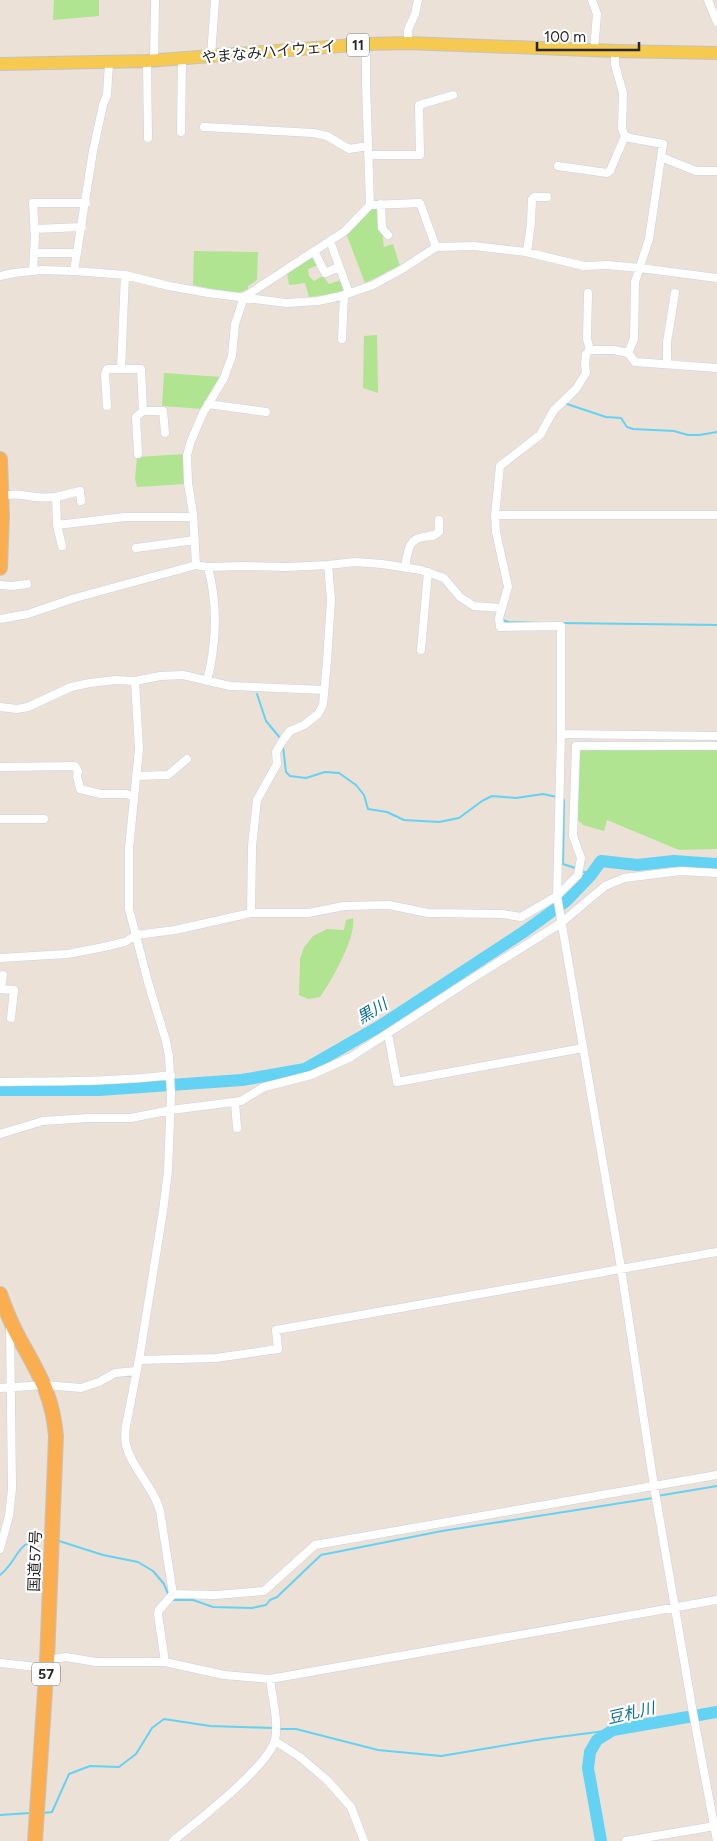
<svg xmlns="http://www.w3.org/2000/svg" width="717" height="1841" viewBox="0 0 717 1841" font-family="Figtree,'Noto Sans JP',sans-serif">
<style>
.green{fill:#b0e490}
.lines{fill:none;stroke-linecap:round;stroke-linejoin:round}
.stream{stroke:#64d2f3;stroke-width:2}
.river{stroke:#64d2f3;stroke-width:12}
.minor-casing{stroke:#ccd1e1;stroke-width:9}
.primary-casing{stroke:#c3c3c3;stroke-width:14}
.trunk-casing{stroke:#c3c3c3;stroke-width:16}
.minor{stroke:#fff;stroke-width:8}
.primary{stroke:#f6c951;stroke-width:12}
.trunk{stroke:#faae50;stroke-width:14}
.labels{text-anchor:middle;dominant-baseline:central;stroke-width:4.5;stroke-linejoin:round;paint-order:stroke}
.shield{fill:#fff;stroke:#686868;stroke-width:1}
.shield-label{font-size:14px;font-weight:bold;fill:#272727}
.street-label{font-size:15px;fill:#272727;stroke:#fff}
.water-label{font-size:16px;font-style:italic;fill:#086d9a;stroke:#fff}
</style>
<rect width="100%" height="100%" fill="#ebe1d7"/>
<path class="green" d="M54,0H99V16L53,20Z
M378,207L384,247L393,244L400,266L365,283L346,233L355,227L370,208Z
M194,251L258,252L257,280L248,286V289L236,294L193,285Z
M313,254L319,265L308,269L309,276L314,281L323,276L329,284L341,280L345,290L331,294L309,297L305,283L289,285L287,272Z
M377,335L378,393L363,388L364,336Z
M164,373L221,377L203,409L162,406Z
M185,454V484L137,487L135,479L137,457Z
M579,748H717V849L679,850L607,820L604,831L583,825L577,819Z
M353,918C356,938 332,980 320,997L308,999L299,995L300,959L304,947L313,936L327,929L344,930L346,920Z"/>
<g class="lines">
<path class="stream" d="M567,404L606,417L621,418L627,427L633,429L674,431L688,435H699L717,432
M503,620L508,622L540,623
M562,623L717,625
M257,694L266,721L281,739
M283,746L286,772L290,776L306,778L325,772L339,773L356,785L364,795L368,809L387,812L404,820L439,822L459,818L482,801L492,796L516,798L543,794L557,797
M561,799L564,800L563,864L578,869
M582,871L591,875
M657,1496L717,1486
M56,1540L103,1555L138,1562L153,1571L164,1584L169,1596
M0,1575C20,1559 15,1540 46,1539
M172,1600H193L213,1607L252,1608L266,1605L270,1600L277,1597L321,1555L442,1531L653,1498
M279,1729H296L378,1750L441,1756L543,1739L613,1730
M42,1813L52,1812L69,1774L90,1766L119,1767L136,1754L152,1728L164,1719L210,1726L274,1728
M0,1815L30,1813"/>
<path class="river" d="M0,1090H99L242,1080L305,1069L380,1026L525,931L565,902L591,875L601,861L637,865L674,861L717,864
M601,1841L588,1768L590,1752L597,1740L613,1730L717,1712"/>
<defs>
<path id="minor" d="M592,0L597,14L594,50
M708,0L717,22
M408,43V30L415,14L418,0
M615,51V65L623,93L622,129L625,136L630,138L663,144L649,239L635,282L634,339L628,353
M211,56L215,0
M147,61L148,138
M154,61L155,0
M204,127L313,133L327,136L349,149L368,146
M181,132L182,58
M368,155H420L419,105L453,95
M661,157L696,171H717
M558,166L607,173L610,171L625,136
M381,204L382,228L388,235
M370,205L420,203L436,247
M34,229L82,227
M330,241L349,293
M314,251L325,273L339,267
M527,252L531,223L532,199L534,197H547
M34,253H77
M33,271L35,237L33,203H86
M74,271L93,151L103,105L107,95L109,63
M0,276L14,273L41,270L74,271L125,275L169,286L208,293L286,303L318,301L341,296L373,285L404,268L436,247L474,246L526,252L584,266L607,265L640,268L717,278
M588,293L587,339L590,350
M342,339L344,295
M667,364V342L675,293
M121,369L125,275
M208,404L266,412
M107,406L105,374L107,369H141L143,411
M138,454L136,417L143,411H163L165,433
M2,496C16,493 21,495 35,497C42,498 49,497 56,497
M495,515H717
M57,525L125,517H193
M62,546L57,525L56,497L80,491L81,501
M136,548L195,540
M196,565L193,513L188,483L187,455L191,441L203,413L224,378L232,356L235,324L244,297L345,231L370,205L366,84V44
M405,567C408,554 407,539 423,537C430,536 433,537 439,532V520
M0,585L12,586L27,584
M0,619L28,614L75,598L196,565L208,567L242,566L287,567L328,565L355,562L382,564L421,570L444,578L460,597L474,606L501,608
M421,650L428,572
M135,681L139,749L129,848V909L148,982L166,1041L169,1056L171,1094L168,1171L163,1211L140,1354L126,1426C125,1432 125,1439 126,1445C132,1469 154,1487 160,1511L173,1594L159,1610L158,1614L165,1662
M207,681C217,642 218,605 208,567
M0,707L17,709L28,707L71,687L90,683L115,680L135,681L160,676L183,675L230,686L324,690
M561,734L717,736
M0,767L75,766L78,771L77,776L80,789L101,794H127L133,797
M136,776L168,775L187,759
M0,819H44
M251,913L252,846L257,800L277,764L276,752L283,740L290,731L304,725L318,714L323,705L327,661L331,600L328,565
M0,958L67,954L99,948L125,942L136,935L175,930L251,913H308L344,906L389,905L428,913L502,914L521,917L557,896L578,875L581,858L573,836L576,746H717
M3,975L1,989L14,990L11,1018
M388,1034L397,1082L583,1048
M0,1082C57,1081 114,1082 171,1075
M235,1102L237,1128
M0,1134L43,1121L88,1118H131L171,1110L241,1101L264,1087L311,1075L351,1057L470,980L561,923L605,886L624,878L681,871L717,873
M139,1360L216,1358L278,1349L276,1330L717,1252
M0,1388L45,1385L81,1388L99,1382L115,1373L136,1371
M0,1549L9,1516L12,1489L10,1325
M173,1594L215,1595L264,1591L315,1545L717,1475
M47,1660L66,1657L96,1662H165L224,1675L270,1679L717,1600
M0,1663L46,1668
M275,1741L300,1757L328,1781L351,1807L364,1841
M173,1841C196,1822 268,1767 275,1740C279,1721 272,1698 270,1679
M626,1841L715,1826
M717,1841L693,1713L654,1486L621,1268L557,896L561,734V626L500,627L499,618L508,587L496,532L495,515L500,466L540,435L554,410L576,389L586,373L585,364L586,354L590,350H614L628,353L635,362L717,368"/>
<path id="primary" d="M0,64L147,61L366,44L408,43L615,51L717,53"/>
<path id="trunk" d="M0,459L2,516L0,568
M0,1294C5,1308 10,1321 17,1334C37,1372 52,1391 56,1436L47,1660L35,1841"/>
</defs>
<use href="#minor" class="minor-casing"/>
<use href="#primary" class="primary-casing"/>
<use href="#trunk" class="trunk-casing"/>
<use href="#minor" class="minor"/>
<use href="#primary" class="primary"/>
<use href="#trunk" class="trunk"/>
</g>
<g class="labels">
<g class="shield">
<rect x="347" y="33.5" width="22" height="23" rx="4"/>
<rect x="32" y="1662.5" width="28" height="23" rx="4"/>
</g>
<g class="shield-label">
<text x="358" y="45">11</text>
<text x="46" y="1674">57</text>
</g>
<g class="street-label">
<text transform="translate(269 52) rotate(-5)">やまなみハイウェイ</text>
<text transform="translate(35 1561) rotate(-88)">国道57号</text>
</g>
<g class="water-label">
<text transform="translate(372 1011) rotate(-31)">黒川</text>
<text transform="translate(631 1713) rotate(-13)">豆札川</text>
</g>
</g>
<path d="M537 42v8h102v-8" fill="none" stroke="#272727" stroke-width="2.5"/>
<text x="544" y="42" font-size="15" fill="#272727" stroke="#ffffff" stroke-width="4" paint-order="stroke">100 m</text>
</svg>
